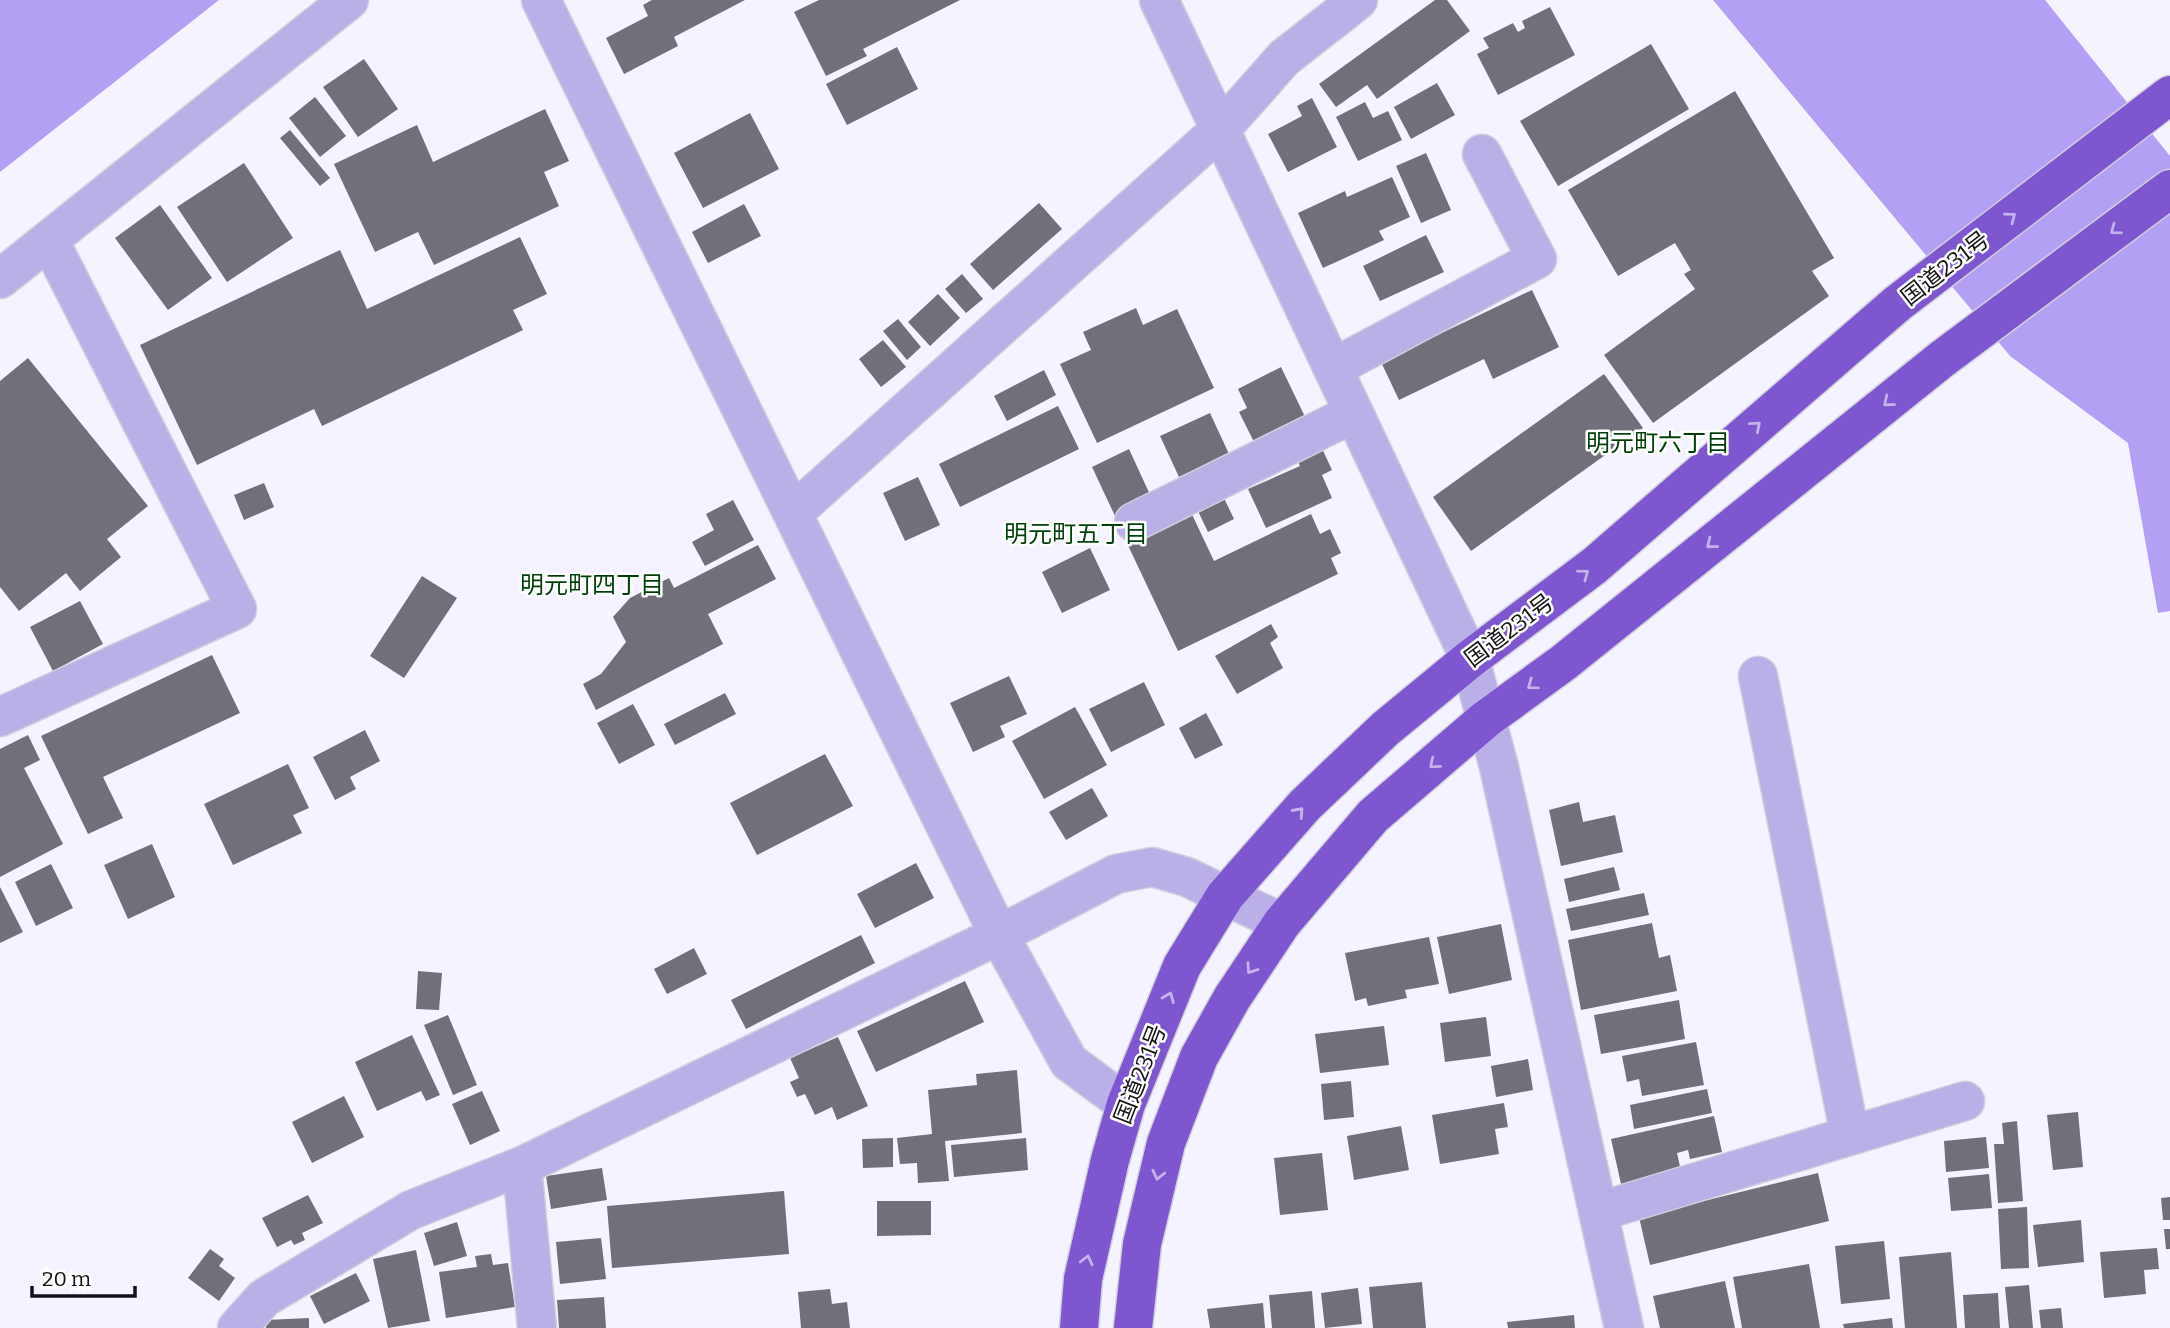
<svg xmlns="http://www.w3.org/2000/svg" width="2170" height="1328" viewBox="0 0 2170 1328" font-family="Bitter,'Noto Sans JP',serif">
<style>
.water{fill:#b39ff3}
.building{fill:#716f79}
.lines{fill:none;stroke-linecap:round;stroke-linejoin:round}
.minor-casing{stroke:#d1cfda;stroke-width:41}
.highway-casing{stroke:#d1cfda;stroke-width:41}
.minor{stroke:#bbafe8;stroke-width:38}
.highway{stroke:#7d56d0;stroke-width:38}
.oneway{stroke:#c4b3ea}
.labels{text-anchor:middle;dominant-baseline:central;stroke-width:5;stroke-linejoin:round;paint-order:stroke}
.street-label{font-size:23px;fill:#131216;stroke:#fff}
.neighbourhood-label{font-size:24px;fill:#023e0a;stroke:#fff}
</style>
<rect width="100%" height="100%" fill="#f5f3ff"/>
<path class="water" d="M0,0H219L0,172Z
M1713,0H2045L2170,156V611L2158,613L2128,443L2010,356Z"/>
<path class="building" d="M652,0H745L674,37L678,46L624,74L606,38L648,16L643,5Z
M819,0H960L863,49L867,56L826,76L794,12Z
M1435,0H1447L1470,31L1377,99L1367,85L1336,107L1319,84Z
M1550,7L1575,55L1498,95L1477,54L1489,48L1483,38L1513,23L1518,32L1525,28L1522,21Z
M1651,44L1689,109L1558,186L1520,121Z
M897,47L918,89L847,125L826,84Z
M364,59L398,109L358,137L323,87Z
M1437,83L1455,115L1411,139L1394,107Z
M1735,91L1834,258L1812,271L1829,296L1653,423L1604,355L1695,289L1684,274L1691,270L1675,243L1618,276L1568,190Z
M315,97L346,136L320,157L289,118Z
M1312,98L1337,147L1288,172L1268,134L1302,116L1297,106Z
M1365,102L1373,118L1388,111L1402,140L1358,161L1336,117Z
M545,109L569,161L544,172L559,206L434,265L418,232L375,252L334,164L417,125L433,162Z
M750,113L779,169L703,208L674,153Z
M290,130L330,178L320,186L280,138Z
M1426,153L1451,210L1421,223L1396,166Z
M244,163L293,238L227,282L177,207Z
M1392,177L1410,217L1379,231L1384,240L1323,268L1298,213L1345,191L1347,197Z
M1039,203L1062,229L993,290L970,264Z
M744,204L761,236L708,263L692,232Z
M160,205L212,278L168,310L115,238Z
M1426,235L1444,272L1380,301L1363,266Z
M520,237L547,294L513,310L523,330L322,426L314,409L197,465L140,345L340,250L367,309Z
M962,274L983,299L966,313L945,289Z
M1532,290L1559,347L1493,379L1484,359L1399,400L1381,362Z
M938,294L960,318L930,346L908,322Z
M1136,308L1143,325L1177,309L1214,388L1097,443L1060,364L1091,350L1083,332Z
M898,319L921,347L907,360L883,331Z
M883,340L906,367L881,387L859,359Z
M28,358L148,506L107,539L121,557L80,591L66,573L19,611L0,587V381Z
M1281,367L1308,423L1257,448L1239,412L1247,408L1238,389Z
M1044,370L1056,395L1007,421L994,396Z
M1604,374L1643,428L1471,551L1433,497Z
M1058,406L1079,449L960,507L939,464Z
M1210,413L1229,454L1179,477L1160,436Z
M1319,442L1332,470L1322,475L1332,498L1266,528L1248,489L1300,466L1294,453Z
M1129,449L1152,499L1115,516L1092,467Z
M918,477L940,525L905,541L883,493Z
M264,483L274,507L244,520L234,495Z
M1223,496L1234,519L1208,532L1197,509Z
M733,500L754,540L705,566L692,542L714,530L706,514Z
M1188,506L1214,561L1311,514L1320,534L1330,529L1341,553L1331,558L1338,574L1178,651L1124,537Z
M758,545L776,579L708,614L723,644L596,710L583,684L601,674L626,642L613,617L630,598L669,578L674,588Z
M1090,548L1110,590L1062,613L1042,572Z
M422,576L457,598L404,678L370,656Z
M80,601L103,644L53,671L30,627Z
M1271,624L1278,637L1270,643L1283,668L1237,694L1215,656Z
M212,655L240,713L103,777L123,818L88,834L41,736Z
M1009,676L1027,714L1000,726L1005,737L973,752L950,703Z
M1144,682L1165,725L1111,752L1089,709Z
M725,693L736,714L675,745L664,724Z
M633,704L655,745L619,764L597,723Z
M1075,707L1107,765L1044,799L1012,741Z
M1206,713L1223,745L1195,759L1179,728Z
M365,730L380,761L350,777L356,789L335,800L313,757Z
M28,735L40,760L24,768L63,844L0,877V749Z
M825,754L853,806L757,855L730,803Z
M288,764L309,808L293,815L302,833L233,865L204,804Z
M1092,788L1108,816L1066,840L1049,812Z
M1579,802L1583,822L1615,815L1623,852L1561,866L1549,810Z
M152,844L175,897L128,919L104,865Z
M916,863L934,898L875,928L857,894Z
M51,864L73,908L36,926L15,882Z
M1614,867L1620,890L1569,902L1564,879Z
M0,887L23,932L0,943Z
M1644,893L1649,915L1571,931L1566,909Z
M1652,923L1659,958L1670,955L1677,991L1581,1010L1568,940Z
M1501,924L1512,980L1449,994L1437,937Z
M861,935L875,963L746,1029L731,1000Z
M1429,937L1439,984L1405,990L1407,998L1368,1006L1366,998L1355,1001L1345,953Z
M694,948L707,974L667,994L654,969Z
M418,971L442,973L439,1010L416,1009Z
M965,981L984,1022L876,1072L857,1031Z
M1679,1000L1685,1039L1601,1054L1594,1015Z
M448,1015L477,1085L453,1095L424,1025Z
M1486,1017L1491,1056L1445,1062L1440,1023Z
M1384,1026L1389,1065L1320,1073L1315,1034Z
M412,1035L440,1095L426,1101L421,1091L377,1111L355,1062Z
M838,1037L868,1106L837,1120L832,1107L815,1115L805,1094L797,1097L790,1082L799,1078L790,1058Z
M1696,1042L1704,1085L1642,1096L1639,1079L1627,1082L1622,1056Z
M1528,1059L1533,1090L1496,1097L1491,1066Z
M1017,1070L1022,1133L945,1141L949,1181L918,1183L917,1163L900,1164L897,1138L932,1134L928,1090L977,1085L976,1074Z
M1351,1081L1354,1117L1324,1120L1321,1084Z
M1707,1089L1712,1113L1634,1129L1630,1105Z
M482,1091L500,1131L470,1145L452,1104Z
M344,1096L364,1137L312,1163L292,1122Z
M1504,1103L1508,1127L1495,1129L1499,1154L1440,1164L1432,1115Z
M2078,1112L2083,1167L2053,1170L2047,1115Z
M1714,1116L1722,1152L1690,1159L1688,1150L1677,1153L1681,1171L1621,1184L1611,1139Z
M2017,1121L2023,1201L1998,1203L1994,1144H2004L2002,1123Z
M1401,1126L1409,1170L1354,1180L1347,1136Z
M1986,1137L1989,1168L1946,1172L1944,1141Z
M893,1138V1167L863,1168L862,1139Z
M1026,1138L1028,1170L954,1177L951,1145Z
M1322,1153L1328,1210L1280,1215L1274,1158Z
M602,1168L607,1200L551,1209L546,1176Z
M1818,1173L1829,1221L1650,1265L1639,1217Z
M1989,1174L1992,1208L1951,1211L1948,1178Z
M784,1191L789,1254L612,1268L607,1206Z
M308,1195L323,1223L302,1233L305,1240L294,1245L291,1240L277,1247L262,1218Z
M2170,1197V1220H2163L2161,1198Z
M877,1201H931V1235L877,1236Z
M2027,1207L2029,1268L2001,1269L1998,1209Z
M2081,1220L2084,1262L2038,1267L2033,1225Z
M457,1222L467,1256L434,1266L424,1233Z
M2164,1229H2170V1249H2166Z
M601,1238L606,1279L560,1284L556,1242Z
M1884,1241L1890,1299L1841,1304L1835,1246Z
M2157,1248L2159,1269L2144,1270L2146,1294L2104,1298L2100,1252Z
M210,1249L224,1259L219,1266L235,1278L219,1301L188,1278Z
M416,1250L430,1321L388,1328L373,1259Z
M1951,1252L1957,1328H1905L1899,1257Z
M491,1254L493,1265L508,1263L515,1307L446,1318L439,1272L477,1267L475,1256Z
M1809,1264L1820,1328H1742L1733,1277Z
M356,1273L370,1301L324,1324L310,1296Z
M1725,1281L1735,1328H1660L1653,1296Z
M1422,1282L1426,1328H1373L1369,1287Z
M2029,1285L2033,1328H2009L2005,1287Z
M1358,1288L1362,1324L1325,1328L1321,1293Z
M830,1289L832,1304L847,1302L850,1328H801L798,1292Z
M1312,1291L1315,1328H1272L1269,1295Z
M1998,1293L2000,1328H1965L1963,1295Z
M604,1297L606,1328H559L557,1300Z
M1263,1303L1265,1328H1210L1207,1309Z
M2061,1308L2063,1328H2041L2039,1310Z
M1574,1315L1575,1328H1508L1507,1322Z
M309,1318V1328H266V1320Z
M1892,1318L1893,1328H1844L1843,1324Z"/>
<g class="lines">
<defs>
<path id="minor" d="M541,0L999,935L1069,1062L1126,1104
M1159,0L1470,659L1499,767L1624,1328
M0,279L349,0
M1333,368L1537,259L1482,154
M793,513L1221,129L1284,58L1358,0
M1134,522L1354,413
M1758,676L1850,1135
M0,717L237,609L49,240
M522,1166L537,1328
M1598,1212L1965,1101
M237,1328L264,1298L411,1210L522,1166L999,935L1116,874L1152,867L1187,877L1282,923"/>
<path id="highway" d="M1079,1328L1083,1279L1110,1160L1126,1104L1182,966L1225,896L1305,805L1385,729L1470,659L1594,566L1898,303L2170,95
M1133,1328L1142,1244L1166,1143L1199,1057L1232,998L1282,923L1373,816L1486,719L1563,663L1942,359L2170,189"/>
</defs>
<use href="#minor" class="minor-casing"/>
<use href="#highway" class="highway-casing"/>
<use href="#minor" class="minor"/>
<use href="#highway" class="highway"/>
</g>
<defs><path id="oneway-chevron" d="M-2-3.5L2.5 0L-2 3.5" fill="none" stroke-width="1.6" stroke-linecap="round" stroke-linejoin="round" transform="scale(1.75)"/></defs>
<g class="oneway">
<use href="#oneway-chevron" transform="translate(2011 217) rotate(-37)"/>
<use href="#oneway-chevron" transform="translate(2115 230) rotate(143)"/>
<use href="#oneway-chevron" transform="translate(1888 402) rotate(141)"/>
<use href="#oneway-chevron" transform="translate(1756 426) rotate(-41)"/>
<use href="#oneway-chevron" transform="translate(1711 544) rotate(141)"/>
<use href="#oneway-chevron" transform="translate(1584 574) rotate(-37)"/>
<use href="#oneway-chevron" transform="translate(1532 685) rotate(144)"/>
<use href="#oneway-chevron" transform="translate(1434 764) rotate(140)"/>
<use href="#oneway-chevron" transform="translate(1299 812) rotate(-48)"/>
<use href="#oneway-chevron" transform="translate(1251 969) rotate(124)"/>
<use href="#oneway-chevron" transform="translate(1169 997) rotate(-68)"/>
<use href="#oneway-chevron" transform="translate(1158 1175) rotate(103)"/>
<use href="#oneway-chevron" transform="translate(1087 1260) rotate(-77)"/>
</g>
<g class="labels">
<g class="street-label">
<text transform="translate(1945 268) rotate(-38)">国道231号</text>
<text transform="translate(1509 630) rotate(-37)">国道231号</text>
<text transform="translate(1140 1074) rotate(-69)">国道231号</text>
</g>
<g class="neighbourhood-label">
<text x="1658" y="443">明元町六丁目</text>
<text x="1076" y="534">明元町五丁目</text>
<text x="592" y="585">明元町四丁目</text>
</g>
</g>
<path d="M32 1286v10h103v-10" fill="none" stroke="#131216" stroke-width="3.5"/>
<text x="42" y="1286" font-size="21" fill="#131216" stroke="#ffffff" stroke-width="5" paint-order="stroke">20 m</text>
</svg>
